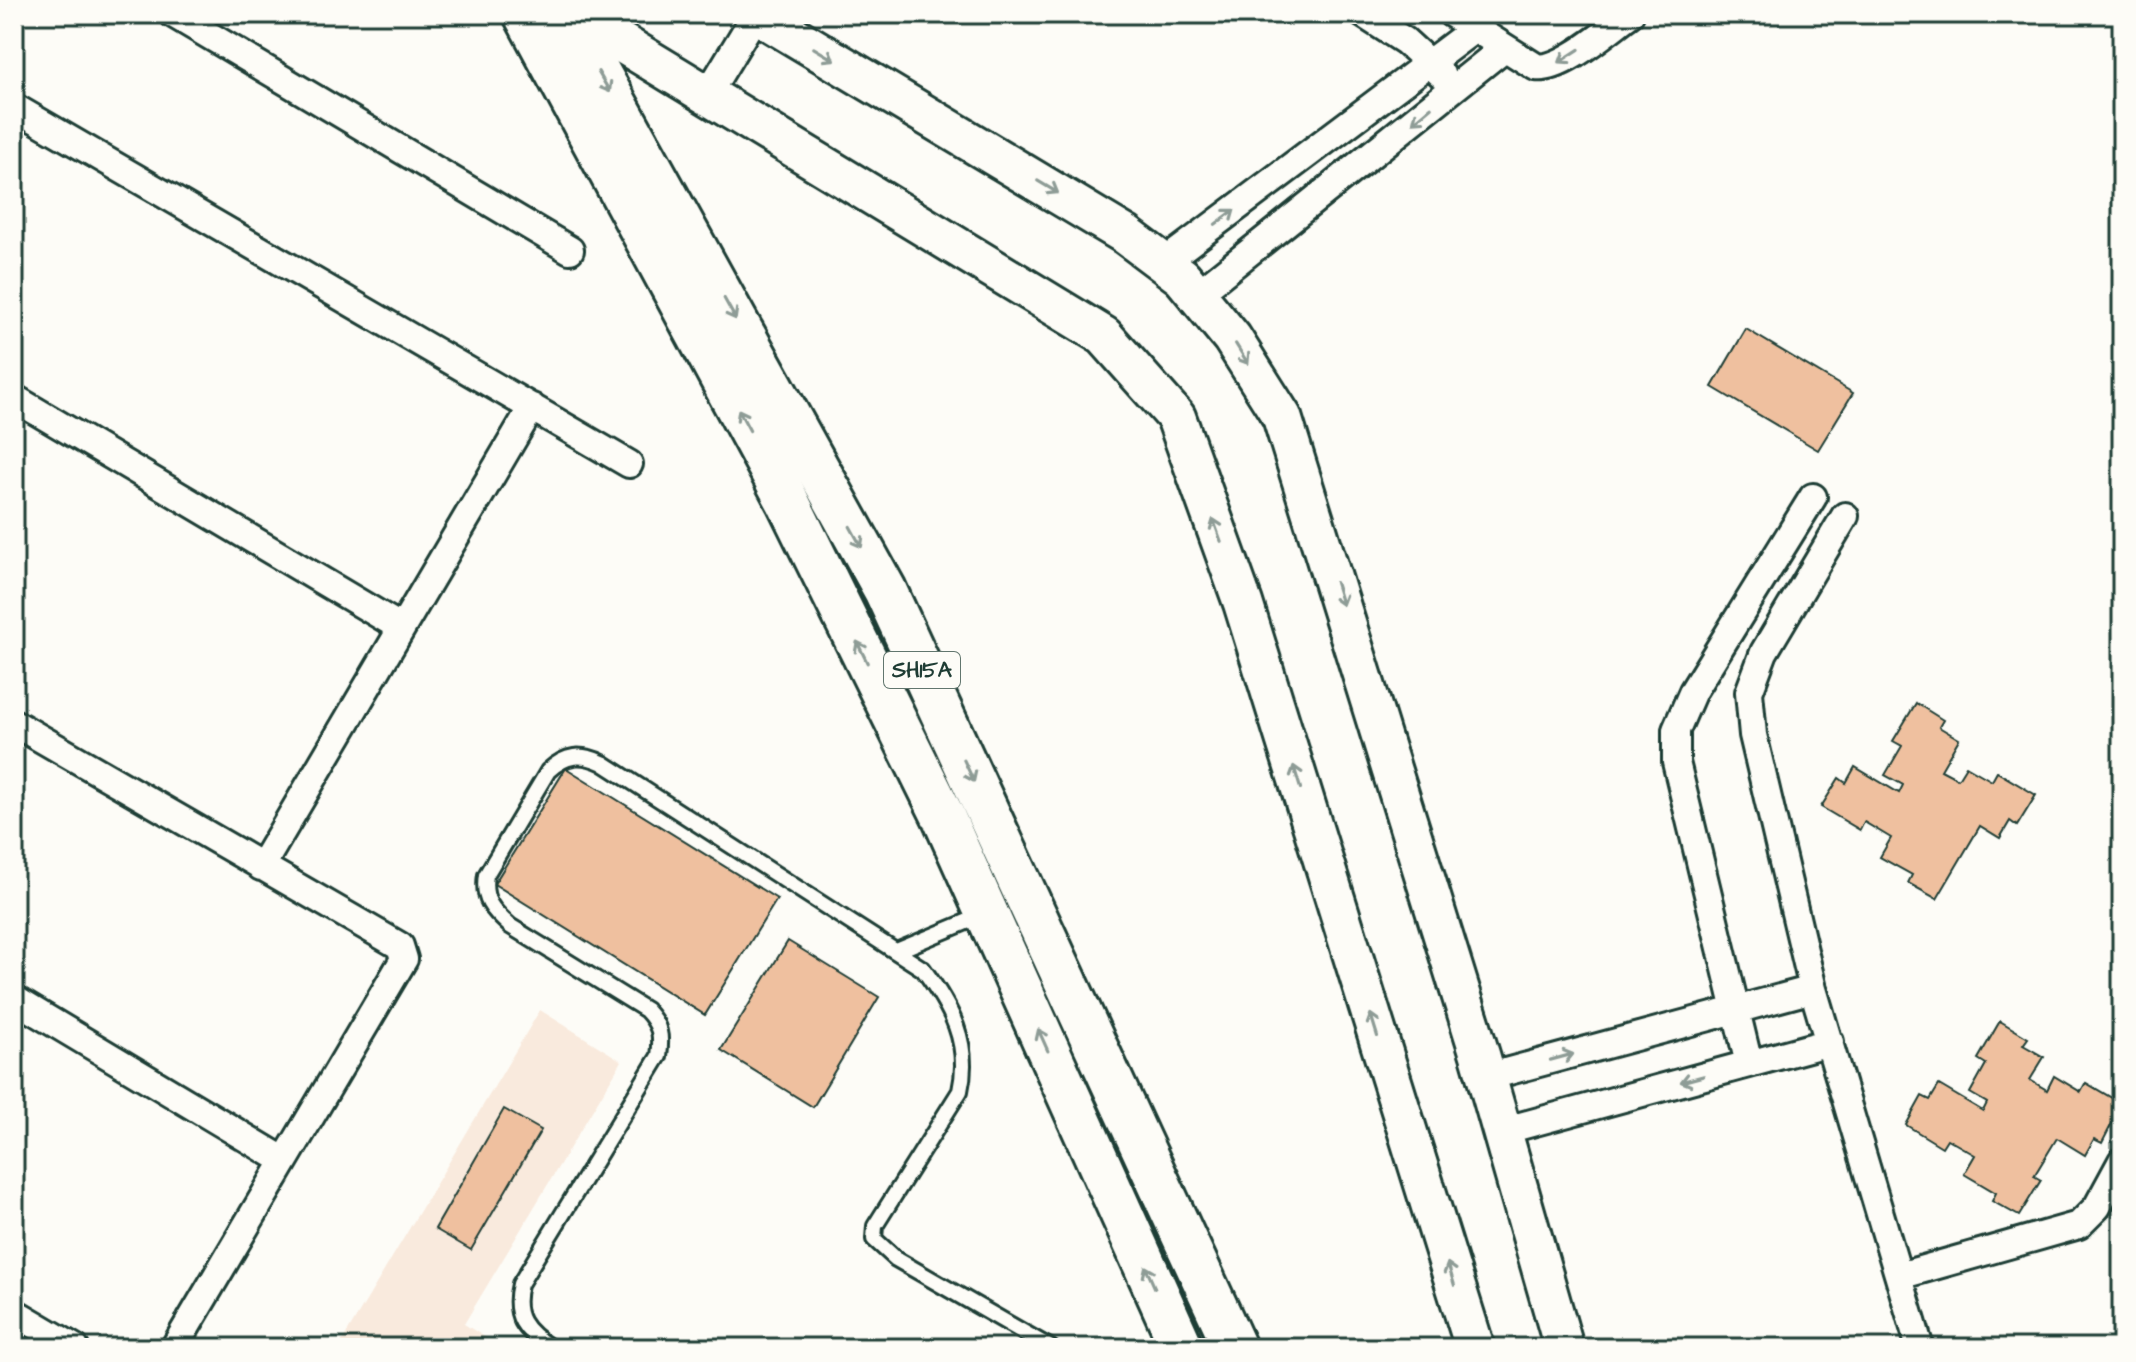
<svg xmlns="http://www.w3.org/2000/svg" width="2136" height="1362" viewBox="0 0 2136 1362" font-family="'Architects Daughter',sans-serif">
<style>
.built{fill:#f9eadd}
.building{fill:#efc09f;stroke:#1f3d34;stroke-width:2}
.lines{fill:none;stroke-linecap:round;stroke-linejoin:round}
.lane-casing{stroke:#1f3d34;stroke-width:20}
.street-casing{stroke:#1f3d34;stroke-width:32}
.secondary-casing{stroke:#1f3d34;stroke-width:44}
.primary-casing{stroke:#1f3d34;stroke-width:48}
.lane{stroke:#fdfcf7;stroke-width:14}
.street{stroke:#fdfcf7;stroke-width:26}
.secondary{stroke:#fdfcf7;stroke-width:38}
.primary{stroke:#fdfcf7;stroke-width:42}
.oneway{stroke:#8e9c96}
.labels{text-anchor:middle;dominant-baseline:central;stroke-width:7;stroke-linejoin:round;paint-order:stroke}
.shield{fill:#fdfcf7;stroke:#62766e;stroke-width:2}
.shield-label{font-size:22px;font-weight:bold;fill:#1f3d34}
</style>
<rect width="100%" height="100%" fill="#fdfcf7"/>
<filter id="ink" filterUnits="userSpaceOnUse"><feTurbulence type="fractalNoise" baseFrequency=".0125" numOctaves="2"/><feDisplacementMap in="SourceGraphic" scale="16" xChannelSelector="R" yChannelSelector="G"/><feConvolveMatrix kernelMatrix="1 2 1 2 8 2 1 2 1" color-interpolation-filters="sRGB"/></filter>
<g filter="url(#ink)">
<path class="built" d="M540,1010L622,1061L464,1324L502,1348H338Z"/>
<path class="building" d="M1746,329L1853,393L1818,450L1712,387Z
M1916,703L1943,720L1939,727L1959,739L1941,770L1958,779L1966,766L1992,781L1997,772L2036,795L2017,826L2010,821L2000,838L1980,826L1937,899L1908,883L1912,875L1880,857L1891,838L1864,822L1860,830L1821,807L1839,778L1846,783L1855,767L1899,793L1903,785L1885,775L1902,746L1893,741Z
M566,768L777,899L705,1015L494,884Z
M788,941L879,997L813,1107L721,1050Z
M2000,1021L2028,1038L2023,1045L2044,1057L2030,1080L2047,1090L2054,1076L2081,1092L2086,1083L2122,1104L2102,1143L2094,1139L2085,1155L2057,1138L2034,1176L2041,1180L2019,1216L1992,1201L1996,1193L1964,1174L1975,1155L1947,1139L1942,1147L1906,1125L1922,1096L1930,1100L1939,1085L1983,1111L1987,1103L1970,1093L1986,1064L1978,1059Z
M504,1109L541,1130L471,1250L435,1229Z"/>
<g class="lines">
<defs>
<path id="lane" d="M899,950L983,915
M551,1348C524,1331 512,1316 520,1284L659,1056C662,1035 660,1025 646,1010L510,926C492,910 482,899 486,875L548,771C566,754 581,753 603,763L923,969C951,1007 971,1043 960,1091L875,1226L874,1239L896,1259L1051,1348"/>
<path id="street" d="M173,14L570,250
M1363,14L1405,41L1441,74
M1452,14L1536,67C1561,72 1609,29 1630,14
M707,95L756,14
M14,107L629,464
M1163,263L1473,30
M1196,295L1504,48
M14,398L400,627
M1845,516L1764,652L1749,692L1753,735L1813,989L1920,1348
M14,723L400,946L404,959L174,1348
M261,867L532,407
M14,999L283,1160
M1749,1064L1676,762V730L1693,691L1813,497
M1487,1077L1813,989
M1502,1131L1830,1042
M1899,1276L2079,1225L2097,1207L2122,1161
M14,1312L75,1348"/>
<path id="secondary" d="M574,14L1104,336L1176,417L1243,603L1475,1348
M757,14L1126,235L1182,277L1232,338L1282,417L1481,1058L1564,1348"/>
<path id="primary" d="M525,14L787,500L943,816L1182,1348
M566,14L885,590L1235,1348"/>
</defs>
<use href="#lane" class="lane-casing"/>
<use href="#street" class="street-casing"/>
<use href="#secondary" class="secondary-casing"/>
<use href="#primary" class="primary-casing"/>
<use href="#lane" class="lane"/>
<use href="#street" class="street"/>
<use href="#secondary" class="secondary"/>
<use href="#primary" class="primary"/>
</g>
<defs><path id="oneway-shaft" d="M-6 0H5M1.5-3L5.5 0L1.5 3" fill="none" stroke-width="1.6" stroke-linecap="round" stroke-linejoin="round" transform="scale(2)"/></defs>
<g class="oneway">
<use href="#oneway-shaft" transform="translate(824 54) rotate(31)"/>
<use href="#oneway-shaft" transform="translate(1569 56) rotate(147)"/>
<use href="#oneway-shaft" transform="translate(604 82) rotate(60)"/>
<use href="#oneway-shaft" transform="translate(1422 115) rotate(140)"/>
<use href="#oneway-shaft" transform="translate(1048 187) rotate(31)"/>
<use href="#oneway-shaft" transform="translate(1225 217) rotate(-37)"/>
<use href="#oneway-shaft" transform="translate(730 309) rotate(61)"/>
<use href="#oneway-shaft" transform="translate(1242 354) rotate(58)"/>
<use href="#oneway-shaft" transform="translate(744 420) rotate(-118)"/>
<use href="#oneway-shaft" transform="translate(1217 530) rotate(-110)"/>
<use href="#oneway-shaft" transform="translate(856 537) rotate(61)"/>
<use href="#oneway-shaft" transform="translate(1339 594) rotate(73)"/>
<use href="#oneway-shaft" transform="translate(862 652) rotate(-116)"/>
<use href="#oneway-shaft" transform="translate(969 771) rotate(65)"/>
<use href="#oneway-shaft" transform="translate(1297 777) rotate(-107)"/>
<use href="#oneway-shaft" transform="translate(1374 1025) rotate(-107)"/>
<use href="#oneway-shaft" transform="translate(1043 1040) rotate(-114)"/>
<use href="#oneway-shaft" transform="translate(1562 1057) rotate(-15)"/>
<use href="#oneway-shaft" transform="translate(1692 1079) rotate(165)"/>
<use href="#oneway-shaft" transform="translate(1451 1274) rotate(-107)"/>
<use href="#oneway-shaft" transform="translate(1150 1277) rotate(-114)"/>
</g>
</g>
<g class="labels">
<rect class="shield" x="884" y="652" width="76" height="36" rx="6"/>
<g class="shield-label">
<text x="922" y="670">SH15A</text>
</g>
</g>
<rect width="2136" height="1362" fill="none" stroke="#fdfcf7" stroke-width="48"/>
<rect x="24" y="24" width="2088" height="1314" fill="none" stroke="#1f3d34" stroke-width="3" filter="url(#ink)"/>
</svg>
